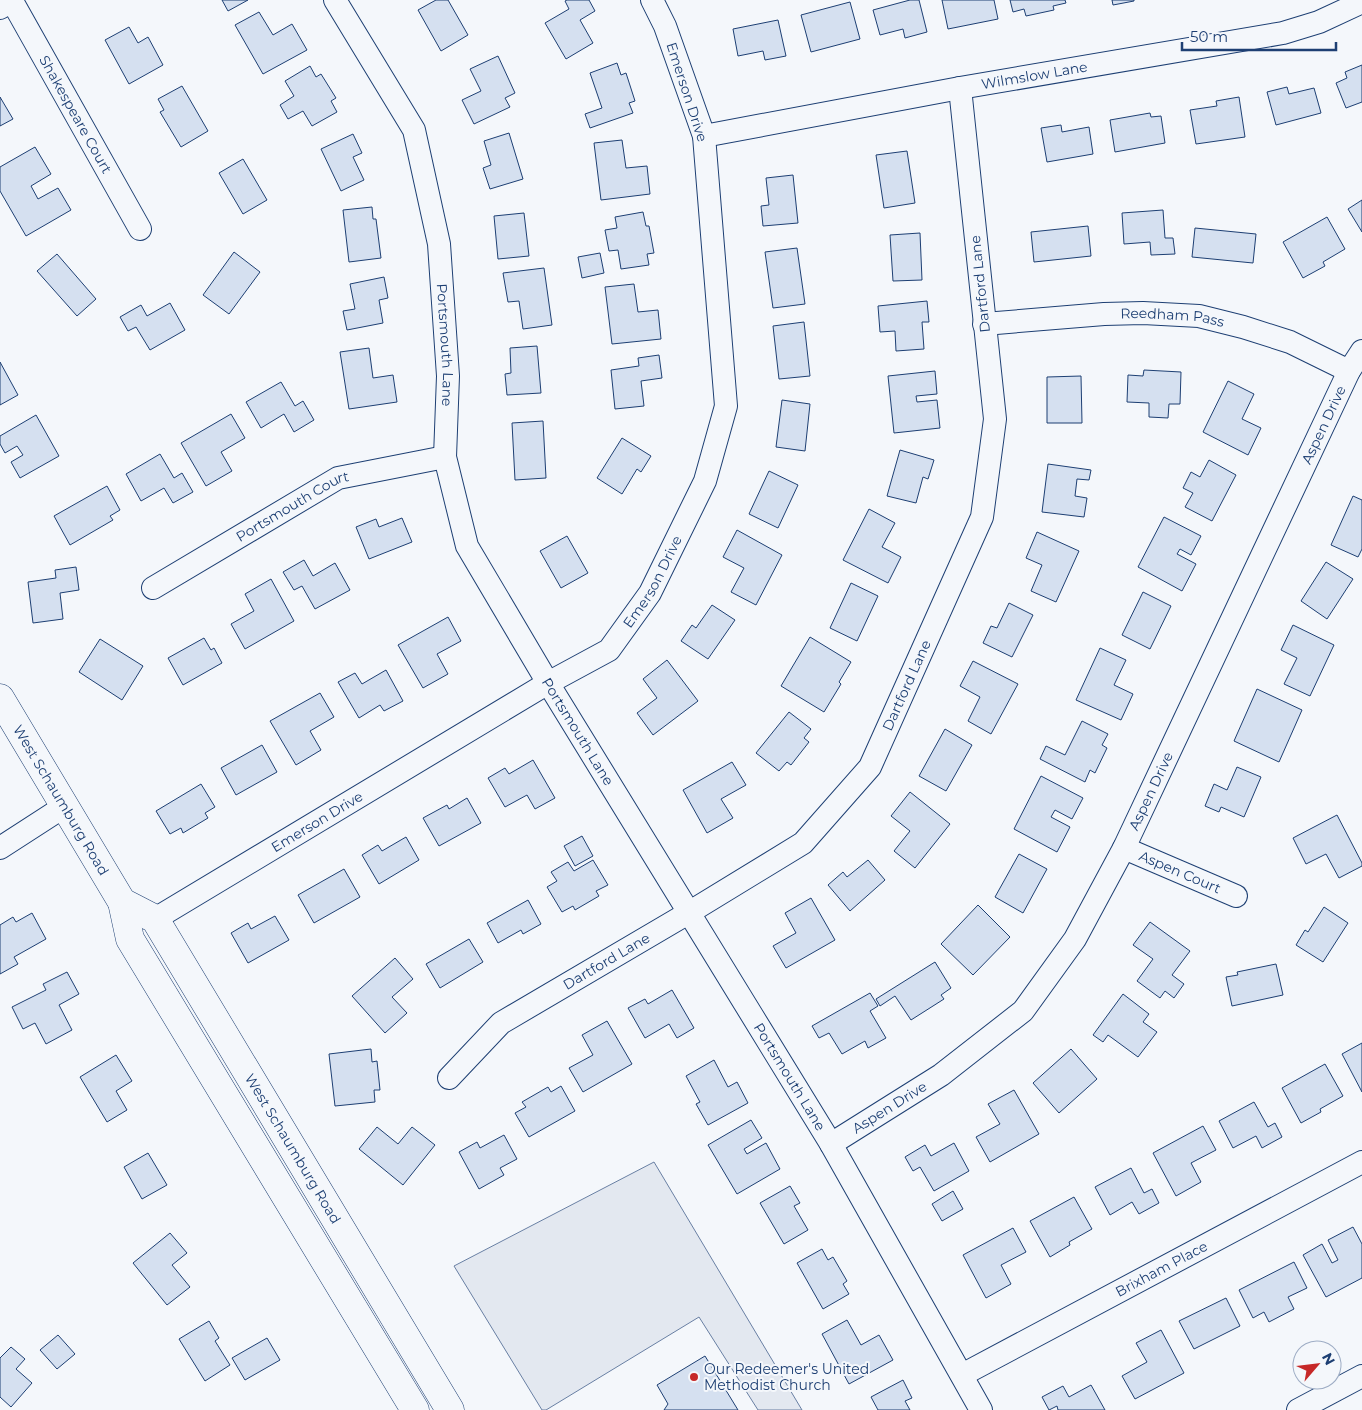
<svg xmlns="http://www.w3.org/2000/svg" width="1362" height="1410" viewBox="0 0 1362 1410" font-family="Montserrat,sans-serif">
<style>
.parking{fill:#e3e8f0;stroke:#687fa3}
.building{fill:#d5e0f0;stroke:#1d3f73}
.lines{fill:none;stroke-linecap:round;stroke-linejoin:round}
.minor-casing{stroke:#1d3f73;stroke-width:24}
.major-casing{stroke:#1d3f73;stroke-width:29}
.minor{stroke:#f4f7fb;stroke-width:22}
.major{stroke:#f4f7fb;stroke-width:28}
.poi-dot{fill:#c62828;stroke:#f4f7fb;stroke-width:2}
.labels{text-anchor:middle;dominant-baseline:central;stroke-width:4;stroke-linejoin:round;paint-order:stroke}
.street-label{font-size:14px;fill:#1d3f73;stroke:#f4f7fb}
.poi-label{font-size:14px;fill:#1d3f73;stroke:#f4f7fb;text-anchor:start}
</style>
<rect width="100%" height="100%" fill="#f4f7fb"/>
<path class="parking" d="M654,1162L802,1410H758L699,1317L546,1410H542L454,1266Z"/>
<path class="building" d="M222,0H248L228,11Z
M436,0H448L468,35L441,51L418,10Z
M567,0H589L595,11L580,20L593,43L566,59L545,23L569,9L565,1Z
M910,0H919L927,32L905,38L903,29L880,35L873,10Z
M942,0H994L998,19L948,29Z
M1010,0H1065L1066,3L1053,6L1054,10L1026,16L1024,9L1013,12Z
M1112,0H1134V1L1113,5Z
M850,2L860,39L811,52L801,15Z
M259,12L273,35L292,24L307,50L263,74L235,25Z
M778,20L786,56L765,60L763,51L738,56L733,29Z
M129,27L138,43L148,37L163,65L129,84L105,40Z
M498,56L515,93L505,98L510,107L474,124L462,100L481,91L470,69Z
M617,63L621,75L626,73L635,101L629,103L633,113L590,128L585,114L602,108L590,73Z
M1362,65V102L1346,108L1336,83L1347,78L1345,72Z
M310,66L316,77L321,74L336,98L331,101L337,112L312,126L303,111L288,119L280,105L294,96L285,81Z
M182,86L208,131L181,147L160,112L164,110L158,99Z
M1287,87L1289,94L1314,88L1321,113L1276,125L1267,92Z
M0,97L13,119L0,126Z
M1239,97L1245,137L1196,144L1190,110L1217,106L1216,101Z
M1150,113L1151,117L1161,116L1165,143L1115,152L1110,120Z
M1061,125L1062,132L1089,127L1093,154L1047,162L1041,128Z
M509,133L523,179L490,189L483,168L491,165L484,141Z
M353,134L362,153L353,157L364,180L341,191L321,149Z
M622,140L626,168L647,166L650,194L601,200L594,143Z
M35,147L51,174L31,186L38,199L58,188L71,210L26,236L0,191V167Z
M907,151L915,203L884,208L876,155Z
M243,159L267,200L243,214L219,173Z
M793,175L798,223L763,226L761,206L769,205L766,178Z
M1362,200V232L1348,209Z
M372,207L373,219H376L381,258L349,262L343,210Z
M1163,210L1165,238H1173L1175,254L1151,255L1150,242L1124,244L1122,213Z
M643,212L646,226H649L654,253L647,254L649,265L621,269L618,250L609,251L605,230L617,228L615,217Z
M524,213L529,256L498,259L494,216Z
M1327,217L1345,249L1323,262L1325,266L1303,278L1283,242Z
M1088,226L1091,256L1034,262L1031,232Z
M1195,228L1256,234L1253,263L1192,257Z
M920,233L922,280L893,281L890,235Z
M797,248L805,304L773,308L765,252Z
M234,252L260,272L229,314L203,295Z
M600,253L604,273L582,278L578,257Z
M57,254L96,299L77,316L37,271Z
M544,268L552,325L523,329L519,301L508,302L503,273Z
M384,277L388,298L379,300L383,323L347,330L343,311L355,309L350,284Z
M634,284L638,312L658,310L661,339L612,344L605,287Z
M927,301L929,322H922L924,349L896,351L895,331L880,332L878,306Z
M170,303L185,330L150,350L136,327L128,331L120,317L141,305L147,316Z
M804,322L810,376L779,379L773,326Z
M537,346L541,393L507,395L505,374L511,373L510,348Z
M369,348L373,378L393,375L397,402L349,409L340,352Z
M659,355L662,378L641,381L644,406L615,409L611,370L639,366L638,358Z
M0,362L18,395L0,405Z
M1144,370L1181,372L1180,404H1169L1168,418L1149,417V403L1127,402L1128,375L1143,376Z
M935,371L937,394L916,396L917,402L937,400L940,428L894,433L888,376Z
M1081,376L1082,423H1047V377Z
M1228,381L1254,394L1242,419L1261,428L1248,455L1203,432Z
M281,382L295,406L303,401L314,420L294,432L284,414L261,428L246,402Z
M782,400L810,404L805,451L776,447Z
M231,414L245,438L221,452L232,471L206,486L181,443Z
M36,415L59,456L20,478L11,462L23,455L17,446L5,453L0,444V436Z
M543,421L546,478L515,480L512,423Z
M622,438L651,456L641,472L637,469L622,494L597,478Z
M900,450L934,460L928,479L923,477L916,503L887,496Z
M160,454L174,478L182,473L193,492L173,503L164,488L141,501L126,474Z
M1209,460L1236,475L1212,521L1185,507L1193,493L1183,488L1191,472L1200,477Z
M1048,464L1091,470L1089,480L1077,479L1075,496L1087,498L1084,517L1042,512Z
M769,471L798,485L778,528L749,514Z
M107,486L120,510L110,516L113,520L70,545L54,516Z
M1353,496L1362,500V549L1358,557L1331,545Z
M869,509L895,523L882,547L901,557L888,583L843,560Z
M1164,517L1201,536L1191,555L1180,549L1177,554L1196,564L1182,591L1138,567Z
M402,518L412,542L369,559L356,527L376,519L379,527Z
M737,530L782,555L756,605L731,592L744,568L723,557Z
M1037,532L1079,551L1056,602L1031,591L1042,565L1026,558Z
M567,536L588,573L561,588L540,551Z
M304,560L313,576L335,563L350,590L315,609L302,586L294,590L283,572Z
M1326,562L1353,579L1327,619L1301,601Z
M76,567L79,590L60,593L63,619L33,623L28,582L56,578L55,570Z
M271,579L294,621L245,649L231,624L254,611L245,594Z
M851,583L878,596L857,641L830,628Z
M1143,592L1171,606L1150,649L1122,635Z
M1009,603L1033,615L1012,657L983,643L991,626L997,628Z
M712,605L735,620L708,659L681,641L692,625L696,628Z
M448,617L461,641L437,654L448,674L423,688L398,645Z
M1293,625L1334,645L1310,696L1284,684L1297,658L1281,650Z
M810,637L851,662L839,682L841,684L824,712L781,686Z
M204,638L211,650L214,648L222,663L183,685L168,658Z
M100,639L143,666L122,700L79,672Z
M1100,648L1126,660L1114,685L1133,694L1121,720L1076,700Z
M667,660L698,701L653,735L637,713L657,698L643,679Z
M973,661L1018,684L991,734L968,721L980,697L960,686Z
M386,670L403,701L384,711L380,705L359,718L338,682L355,673L362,684Z
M1257,689L1302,710L1279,762L1234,741Z
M320,693L334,717L310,731L321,750L296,765L270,721Z
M789,712L811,729L804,738L809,742L791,765L787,762L779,771L756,753Z
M1082,721L1108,734L1102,745L1107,748L1095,773L1090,770L1085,782L1040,759L1046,746L1065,755Z
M945,729L972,745L946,791L919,776Z
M262,745L277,772L236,795L221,768Z
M533,760L555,798L535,809L527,795L505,807L488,778L505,768L509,774Z
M732,762L746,785L721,799L733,818L707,833L683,790Z
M1237,767L1261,777L1244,817L1221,807L1219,812L1205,806L1214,784L1227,790Z
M1041,776L1083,798L1072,819L1055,810L1051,817L1070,827L1057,852L1014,829Z
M201,784L215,807L205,813L208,818L183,833L181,828L170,834L156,811Z
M910,792L950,824L915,868L894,851L910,831L891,816Z
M467,798L481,823L439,846L423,818L447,805L449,809Z
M1337,815L1362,863V866L1339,878L1326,854L1306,864L1293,838Z
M582,836L593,856L575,866L564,846Z
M406,837L419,860L379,884L362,855L378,845L382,851Z
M1019,854L1047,869L1023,913L995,897Z
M593,860L608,885L596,891L599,896L575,910L573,906L562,912L547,887L557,881L551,872L568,862L574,871Z
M868,860L885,880L850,911L828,885L843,872L847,877Z
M344,869L360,897L314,923L298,895Z
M811,898L835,940L786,968L773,946L796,933L785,913Z
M528,900L541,924L523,934L521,930L498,943L487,923Z
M978,905L1010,937L973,975L941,944Z
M1324,907L1348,923L1323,962L1296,945L1305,930L1308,932Z
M32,913L46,939L14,957L18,964L0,974V925L13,917L16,922Z
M275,916L289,940L248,963L231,933L248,923L251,929Z
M1150,922L1190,951L1172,975L1184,984L1174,998L1165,991L1160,998L1137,981L1153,959L1133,945Z
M469,939L483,962L440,988L426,964Z
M395,958L413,979L392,997L407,1013L385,1033L352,996Z
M935,962L951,988L941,995L944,999L911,1020L895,996L880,1006L876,999Z
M1276,964L1283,995L1232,1006L1226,977L1238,975L1237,972Z
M67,972L79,994L59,1005L72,1030L46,1044L35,1023L23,1029L12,1007L46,990L43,984Z
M672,990L694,1028L677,1038L669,1024L645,1038L628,1008L645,999L648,1004Z
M870,993L878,1006L870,1011L886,1038L868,1048L865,1041L842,1054L829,1033L819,1038L812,1026Z
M1123,994L1149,1014L1143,1022L1157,1032L1138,1057L1108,1035L1103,1042L1093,1035Z
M607,1021L632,1064L583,1092L569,1068L593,1055L582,1035Z
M1362,1043V1092L1342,1054Z
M371,1049L372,1062L377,1061L380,1090H374L375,1102L335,1106L329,1054Z
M1071,1049L1097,1079L1059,1113L1033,1083Z
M116,1055L132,1081L116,1091L127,1110L107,1122L80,1077Z
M714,1060L728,1087L737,1082L748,1103L708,1125L696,1104L700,1102L686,1076Z
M1325,1064L1343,1096L1320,1109L1321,1112L1301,1123L1282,1088Z
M561,1086L575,1111L529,1137L515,1113L526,1107L522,1102L548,1087L551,1092Z
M1014,1090L1039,1134L990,1162L976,1137L1000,1124L988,1104Z
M1254,1102L1268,1127L1275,1123L1282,1137L1262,1148L1256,1136L1233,1148L1219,1121Z
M751,1120L762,1138L744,1149L747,1154L766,1143L780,1169L737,1194L708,1145Z
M1203,1126L1216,1150L1191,1163L1201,1182L1176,1196L1153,1153Z
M377,1127L398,1144L412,1127L435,1145L403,1185L359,1149Z
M504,1135L517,1159L500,1168L504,1175L479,1189L459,1152L477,1142L480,1148Z
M954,1143L969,1171L934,1191L920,1167L913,1171L905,1157L925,1145L931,1156Z
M148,1153L167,1185L142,1199L124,1167Z
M1131,1168L1144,1193L1152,1189L1159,1203L1139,1214L1132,1202L1110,1215L1095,1187Z
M790,1186L800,1203L794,1206L808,1230L784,1244L760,1203Z
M953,1191L963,1209L942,1221L932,1204Z
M1074,1197L1092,1229L1069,1242L1070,1245L1050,1257L1030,1221Z
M1353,1227L1362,1244V1278L1326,1297L1303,1255L1322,1244L1332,1263L1338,1260L1328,1240Z
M1013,1228L1026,1252L1001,1265L1011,1284L986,1298L963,1255Z
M170,1233L187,1253L172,1265L190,1287L167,1305L133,1263Z
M822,1249L828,1260L833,1257L847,1281L843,1284L849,1294L823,1309L797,1263Z
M1294,1262L1307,1288L1288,1297L1294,1309L1269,1322L1264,1312L1253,1318L1239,1290Z
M1226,1298L1240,1326L1194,1349L1179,1321Z
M847,1320L861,1345L879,1335L893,1360L849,1384L822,1334Z
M209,1321L219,1338L215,1341L230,1365L205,1381L179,1339Z
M1161,1330L1184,1373L1135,1399L1122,1376L1147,1362L1136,1343Z
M58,1335L75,1354L57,1369L40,1350Z
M267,1338L280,1360L245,1380L232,1358Z
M11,1347L25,1359L16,1369L32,1383L11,1407L0,1397V1358Z
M705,1356L738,1410H664L668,1404L657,1385Z
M903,1380L912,1398L905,1401L910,1410H878L871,1397Z
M1091,1385L1105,1410H1058L1057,1406L1049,1410L1042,1397L1063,1386L1069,1397Z"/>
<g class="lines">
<defs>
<g id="minor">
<path id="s1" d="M335,0L414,130L439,244L448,376L445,457L467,546L548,683L831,1144L981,1410"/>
<path id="s2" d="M0,8L12,1L140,229"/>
<path id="s3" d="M704,136L960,88L1283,33L1319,22L1362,2"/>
<path id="s4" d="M984,324L1104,314L1143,313L1199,316L1243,327L1290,342L1349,371"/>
<path id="s5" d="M153,588L338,478L445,457"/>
<path d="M0,848L65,806"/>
<path id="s6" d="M1124,848L1236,896"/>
<path id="s7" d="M155,919L548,683L609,650L650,593L705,481L726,406L704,136L665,26L652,0"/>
<path id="s8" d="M449,1078L501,1023L690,912L803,843L870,767L982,517L995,419L960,88"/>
<path id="s9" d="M831,1144L941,1075L1023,1011L1075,939L1124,848L1349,371L1362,351"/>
<path id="s10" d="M962,1375L1362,1162"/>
<path d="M1298,1410L1362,1376"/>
</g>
<g id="major">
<path id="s11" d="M0,698L122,902L130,939L415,1410"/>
<path id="s12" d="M122,902L155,919L450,1410"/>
</g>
</defs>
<use href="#minor" class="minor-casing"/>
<use href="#major" class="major-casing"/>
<use href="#minor" class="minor"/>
<use href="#major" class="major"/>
</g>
<circle class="poi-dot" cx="694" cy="1377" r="5"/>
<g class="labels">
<g class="street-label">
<text stroke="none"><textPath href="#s3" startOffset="336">Wilmslow Lane</textPath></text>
<text transform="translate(687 92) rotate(72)">Emerson Drive</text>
<text stroke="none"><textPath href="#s2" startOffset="144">Shakespeare Court</textPath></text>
<text transform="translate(980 284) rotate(-96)">Dartford Lane</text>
<text stroke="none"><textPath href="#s4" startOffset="189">Reedham Pass</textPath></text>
<text stroke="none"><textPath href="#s1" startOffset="370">Portsmouth Lane</textPath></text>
<text stroke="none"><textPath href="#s9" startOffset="894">Aspen Drive</textPath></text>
<text stroke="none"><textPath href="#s5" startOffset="162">Portsmouth Court</textPath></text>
<text stroke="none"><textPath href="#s7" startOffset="609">Emerson Drive</textPath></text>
<text stroke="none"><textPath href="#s8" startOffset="618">Dartford Lane</textPath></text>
<text stroke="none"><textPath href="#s1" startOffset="790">Portsmouth Lane</textPath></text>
<text stroke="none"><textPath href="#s9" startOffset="489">Aspen Drive</textPath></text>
<text stroke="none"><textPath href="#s11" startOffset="119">West Schaumburg Road</textPath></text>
<text stroke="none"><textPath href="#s7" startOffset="189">Emerson Drive</textPath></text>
<text stroke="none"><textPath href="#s6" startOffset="61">Aspen Court</textPath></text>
<text stroke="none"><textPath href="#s8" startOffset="198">Dartford Lane</textPath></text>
<text stroke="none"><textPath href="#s1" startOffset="1195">Portsmouth Lane</textPath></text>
<text stroke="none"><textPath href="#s9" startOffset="69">Aspen Drive</textPath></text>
<text stroke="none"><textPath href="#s12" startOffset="305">West Schaumburg Road</textPath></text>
<text stroke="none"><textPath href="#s10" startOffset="226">Brixham Place</textPath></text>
</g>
<g class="poi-label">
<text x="704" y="1369">Our Redeemer's United<tspan x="704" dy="16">Methodist Church</tspan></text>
</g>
</g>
<g transform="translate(1317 1365) rotate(62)"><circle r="24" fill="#f4f7fb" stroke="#9eadc5"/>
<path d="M0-4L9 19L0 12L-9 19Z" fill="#c62828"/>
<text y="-8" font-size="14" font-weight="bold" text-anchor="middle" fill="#1d3f73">N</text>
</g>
<path d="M1182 42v8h154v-8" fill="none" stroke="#1d3f73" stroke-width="2.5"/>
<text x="1190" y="42" font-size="15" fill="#1d3f73" stroke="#f4f7fb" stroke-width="4" paint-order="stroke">50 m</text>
</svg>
